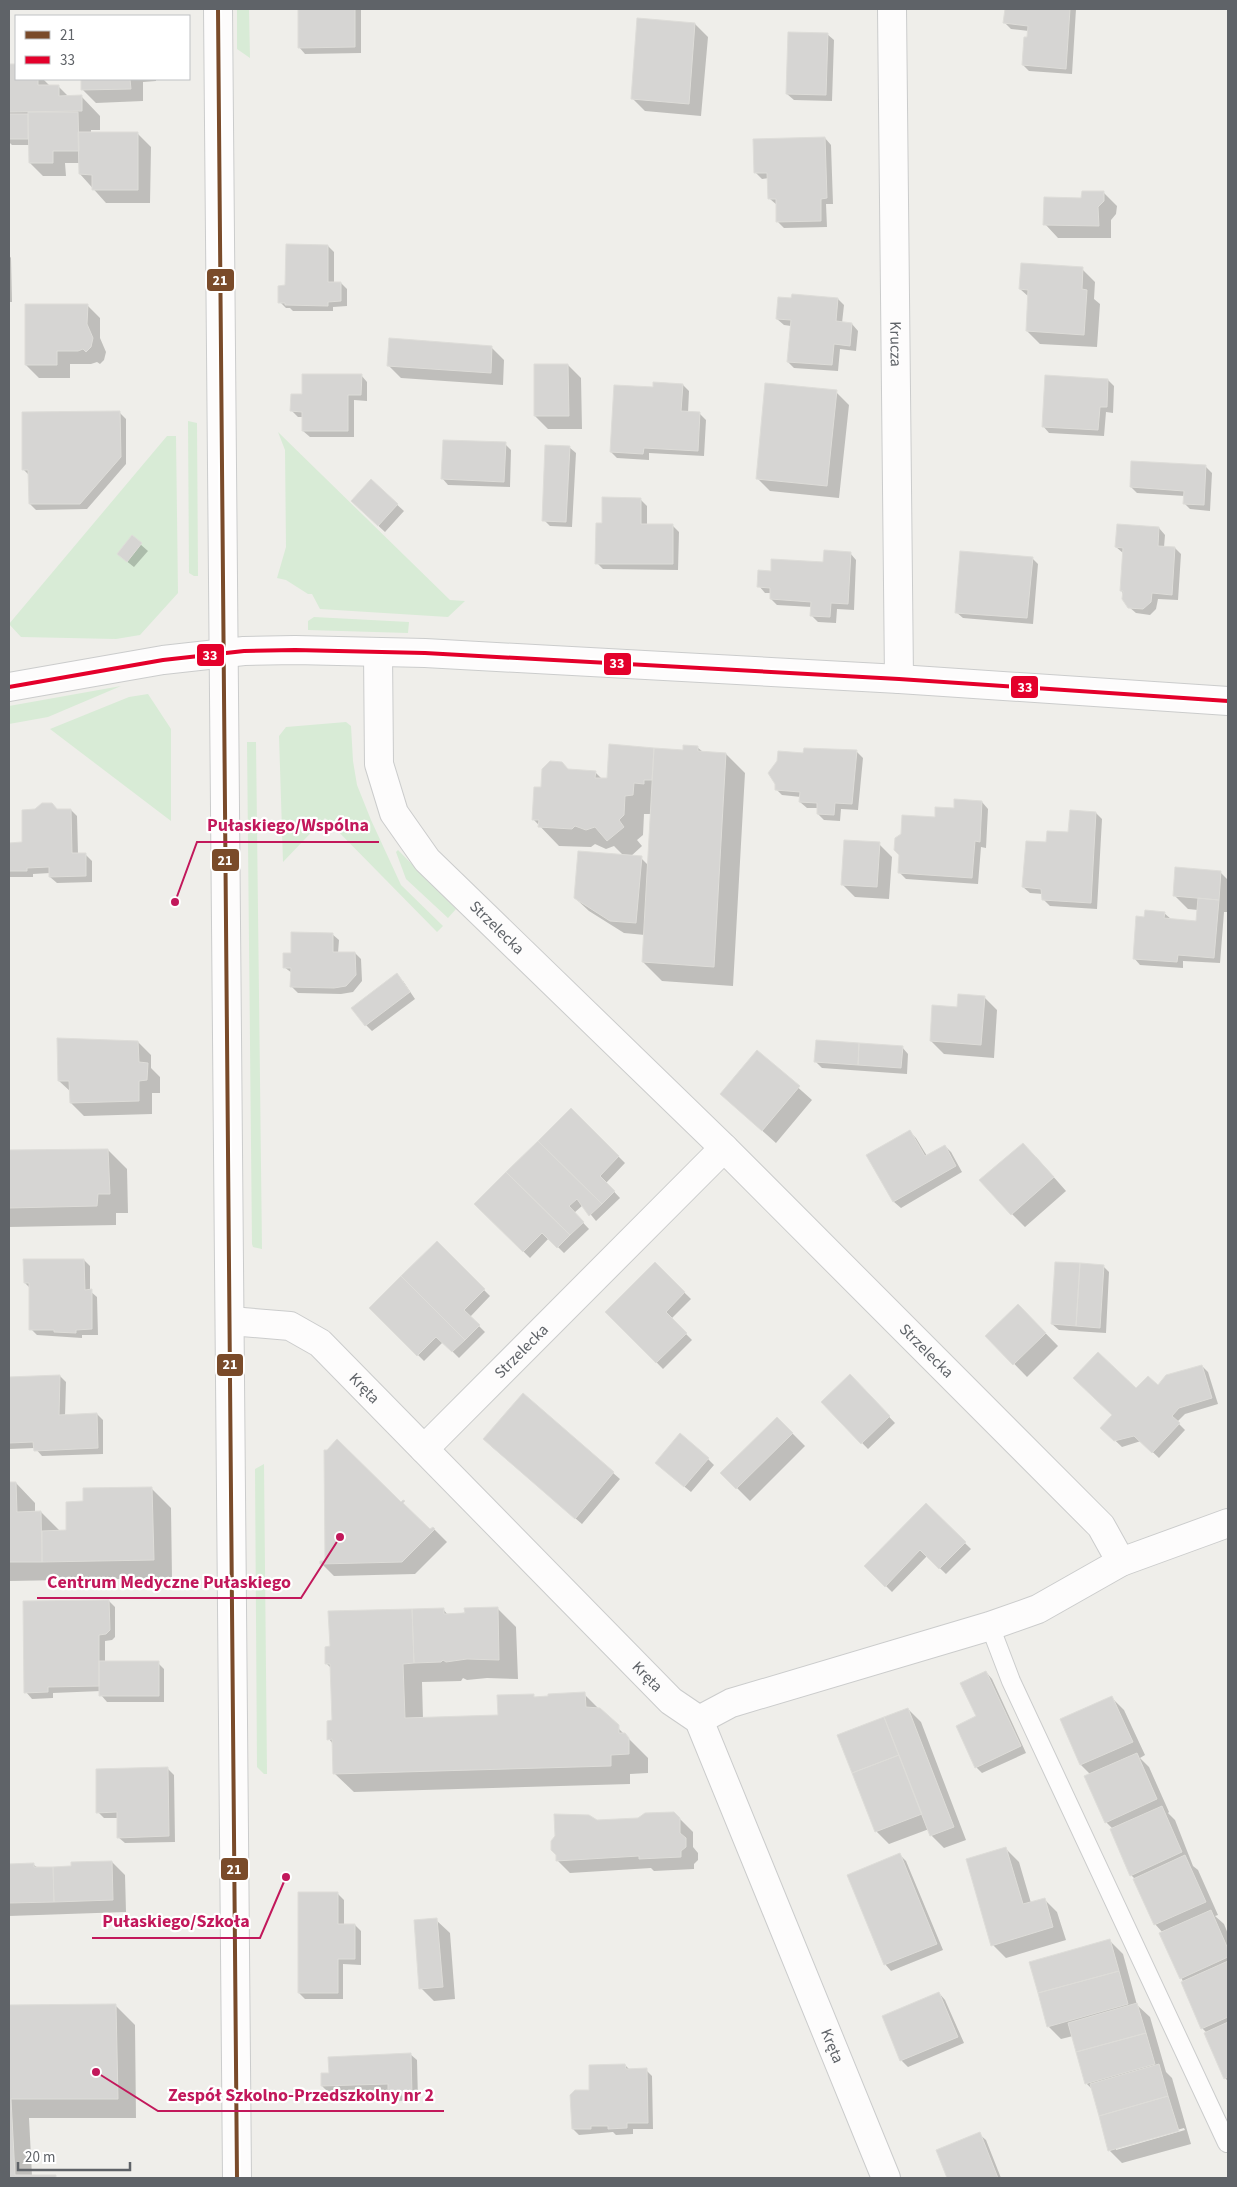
<svg xmlns="http://www.w3.org/2000/svg" width="1237" height="2187" viewBox="0 0 1237 2187" font-family="'Source Sans 3',sans-serif">
<style>
.green{fill:#d8ebd6}
.shadow{fill:#0003;fill-rule:evenodd}
.building{fill:#d6d5d3;stroke:#deddd9}
.lines{fill:none;stroke-linecap:round;stroke-linejoin:round}
.lane-casing{stroke:#cbcccc;stroke-width:20}
.street-casing{stroke:#cbcccc;stroke-width:30}
.lane{stroke:#fdfcfc;stroke-width:18}
.street{stroke:#fdfcfc;stroke-width:28}
.bus-1-casing{stroke:#fff;stroke-width:8}
.bus-2-casing{stroke:#fff;stroke-width:8}
.bus-1{stroke:#7a4b2a;stroke-width:4}
.bus-2{stroke:#e4002b;stroke-width:4}
.labels{text-anchor:middle;dominant-baseline:central;stroke-width:4.5;stroke-linejoin:round;paint-order:stroke}
.street-label{font-size:16px;fill:#5f6368;stroke:#fff}
.leader{fill:none;stroke:#c2185b;stroke-width:2}
.callout-dot{fill:#c2185b;stroke:#fff;stroke-width:2}
.callout-label{font-size:18px;text-anchor:middle;font-weight:bold;fill:#c2185b;stroke:#fff;stroke-width:4.5;stroke-linejoin:round;paint-order:stroke}
.line-badge{stroke:#fff;stroke-width:2}
.badge-label{font-size:14px;text-anchor:middle;font-weight:bold;fill:#fff}
</style>
<rect width="100%" height="100%" fill="#efeeea"/>
<path class="green" d="M237,9H249L250,58L237,49Z
M188,421L197,423L198,576H194L189,573Z
M278,432L450,600L465,601L448,617L320,609L312,594H308L286,580L277,578L286,547L285,450Z
M167,436H176L178,593L140,635L116,639L21,637L9,624Z
M314,617L409,622L408,633L308,630V621Z
M121,686L48,717L9,724V706Z
M148,694L171,729V821L50,729L129,697Z
M346,722L351,726L353,761L357,785L371,820L401,885L443,926L437,932L325,818L283,862L279,736L286,727Z
M247,742H256L262,1249L253,1247L252,1244Z
M398,850L456,909L448,918L406,879L396,852Z
M264,1464L267,1774H264L257,1767L255,1469Z"/>
<path class="shadow" d="M299,9H361V53L305,54L299,47Z
M802,9H822V10H804Z
M1006,9H1076L1072,74L1029,71L1023,65L1029,31L1011,29L1005,23Z
M695,24L708,37L701,116L645,111L632,98Z
M827,34L834,40L832,101L794,100L787,94Z
M9,65H16V79H43L50,86H58L69,97L81,96L100,116V130H91V134H138L151,147L150,203H106L80,174V163H65L66,176H43L30,163V145H12L9,142Z
M82,79H156V81L143,82V101L96,103L83,90Z
M825,138L831,145L833,204H826L827,227L784,228L778,222L777,205L770,199L769,178L762,179L755,172Z
M1104,193L1117,206L1116,214L1111,220V238H1058L1045,224L1082,199Z
M328,246L334,252V283H341L347,289V306L333,307V311H293L290,308H286L280,302L286,286Z
M9,255L11,258L12,302H9Z
M1082,269L1095,282L1094,299L1100,304L1097,347L1040,344L1027,331L1029,297L1020,289Z
M838,299L844,305L842,323L852,324L858,331L856,351L840,349L838,371L794,368L788,362L791,326L784,325L777,319Z
M87,305L100,318V338L106,352L104,360L100,364L97,362L91,364H70V378H39L26,365Z
M491,347L504,360L503,385L401,378L388,365Z
M568,365L581,378L582,429H548L535,416Z
M361,375L367,382V401L354,400V437H310L303,431L304,417H298L292,411L303,396Z
M1108,380L1114,386L1113,413L1106,412L1104,436L1049,433L1043,426Z
M683,385L689,391L688,413L700,414L706,420L704,456L649,453V460L617,458L611,452Z
M836,392L849,405L839,498L770,491L757,478Z
M119,412L126,419V464L87,509L36,510L30,504V476L23,469Z
M505,444L511,450L510,487L448,485L442,478Z
M569,447L576,453L572,527L550,526L544,520Z
M1206,467L1212,473L1210,511L1190,509L1184,503L1185,496L1137,493L1131,487Z
M371,481L404,511L385,532L358,507Z
M641,500L647,506V525L673,526L679,532L678,570L603,569L597,563L603,524Z
M1159,528L1165,535L1164,547L1175,548L1181,554L1178,600L1158,599L1156,609L1150,615L1136,613L1129,607L1121,590L1123,553L1116,547Z
M132,537L148,551L134,567L125,560Z
M850,553L856,560L854,610L837,609L836,623L818,622L811,615L812,607L777,605L771,599V593H765L759,586L772,572L824,563Z
M1032,558L1038,564L1033,624L963,618L956,612Z
M610,746L684,751L697,747L703,752L726,754L745,773L733,986L662,981L643,962L645,935L624,933L589,911L575,898L624,856L614,846L606,849L595,844L591,847L559,846L533,819L542,789L569,770L595,772L602,779H608ZM644,814H651L648,865L641,858L630,857L642,846L637,840L643,835Z
M857,752L863,758L858,810L841,809L840,821L824,820L818,814V808H807L800,802L801,797L782,795L776,789V784L803,754Z
M982,802L988,809L986,848L981,847L978,884L906,879L900,873L936,818L955,810Z
M57,810H71L77,816L78,854H85L92,861V882L57,883L50,877V873L33,874V877H9V844L23,843Z
M1096,813L1102,819L1097,909L1050,906L1044,900L1043,894L1030,893L1023,887L1047,844L1070,834Z
M879,844L892,857L889,899L855,897L842,884Z
M1220,872L1228,880V912H1224L1220,963L1183,961V968L1140,965L1134,958L1145,919L1164,913L1171,919L1197,923L1198,910L1188,909L1175,896Z
M332,934L339,940L338,953H355L361,959L362,981L353,992L341,994L298,993L292,987V973L284,967L292,954Z
M403,981L415,999L372,1031L366,1025Z
M984,997L997,1010L994,1058L944,1054L931,1041L958,1008Z
M138,1042L151,1055V1068L160,1077V1093H152V1114L84,1116L71,1103V1092L59,1081Z
M902,1047L908,1054L907,1074L822,1068L816,1062Z
M758,1052L812,1100L776,1143L721,1094Z
M571,1109L625,1163L606,1183L620,1198L596,1221L583,1205L574,1213L589,1229L564,1253L549,1238L530,1258L476,1204Z
M910,1132L916,1138L927,1156L945,1146L951,1152L962,1172L901,1208L894,1202L868,1156Z
M108,1150L127,1169L128,1213H116V1225L9,1227V1152Z
M1036,1157L1066,1191L1025,1227L1012,1214Z
M437,1243L490,1296L470,1317L485,1332L459,1358L443,1342L424,1361L371,1308Z
M84,1260L90,1266V1291L97,1297L98,1335H82V1338L37,1335L31,1329V1289L25,1283Z
M655,1264L691,1299L671,1319L692,1340L663,1369L607,1312Z
M1103,1266L1109,1272L1106,1333L1059,1330L1052,1324Z
M1018,1305L1058,1346L1027,1377L987,1336Z
M1202,1366L1208,1372L1218,1404L1185,1414L1177,1422L1185,1430L1159,1458L1141,1441L1122,1447L1102,1428L1136,1390L1158,1387Z
M60,1376L66,1382L65,1416L97,1414L103,1420V1454L42,1456L35,1448L9,1449V1378Z
M850,1376L895,1423L868,1449L823,1403Z
M523,1395L620,1479L582,1524L491,1446Z
M777,1418L805,1446L750,1501L722,1473Z
M708,1459L714,1465L691,1492L663,1469Z
M9,1483H16L35,1503V1513L41,1512L60,1531H68L85,1503L152,1489L171,1508L172,1578L9,1581Z
M926,1505L971,1549L946,1574L927,1556L892,1592L866,1566Z
M433,1528L447,1542L415,1574L334,1576L321,1563L430,1531Z
M109,1601L115,1607V1637L112,1640L105,1641V1663H158L164,1669V1702H107L101,1695V1691L53,1693V1698L32,1699L26,1692Z
M497,1608L516,1627L518,1679L487,1678L467,1680L463,1678L461,1681L422,1682L423,1719L500,1716L533,1696L536,1698L584,1694L648,1758V1773L630,1774V1784L354,1792L334,1773L333,1744L329,1739L333,1721L331,1668L326,1663L443,1609L448,1615Z
M986,1672L992,1679L1026,1753L982,1773L976,1767L978,1717Z
M1111,1697L1124,1710L1145,1755L1140,1758L1149,1767L1169,1812L1168,1813L1175,1820L1193,1866L1198,1870L1218,1915L1215,1916L1224,1924L1228,1934V2081L1225,2078L1207,2033L1202,2028L1163,1933L1155,1924L1135,1879L1131,1875L1113,1829L1106,1822L1091,1775L1081,1765L1062,1720Z
M908,1709L921,1722L966,1840L944,1848L931,1835L929,1829L889,1844L876,1831Z
M168,1769L174,1775L175,1842L125,1843L118,1837V1818H104L98,1812Z
M674,1813L693,1832V1847L698,1853V1860L694,1864V1869L654,1871L651,1868L570,1873L557,1860L556,1837L597,1821L638,1819Z
M1006,1849L1019,1862L1031,1903L1044,1899L1057,1912L1066,1940L1006,1958L993,1945Z
M900,1855L906,1861L943,1950L891,1971L885,1964Z
M112,1862L125,1875L126,1912L9,1916V1865H34L38,1868H53Z
M338,1894L344,1900V1925H355L361,1931V1965L343,1964V1999H305L299,1993Z
M436,1920L450,1933L455,1999L434,2001L421,1988Z
M1110,1941L1123,1954L1137,2005L1150,2017L1166,2072L1172,2078L1191,2144L1122,2163L1109,2150L1093,2090L1086,2083L1073,2036L1061,2039L1048,2026ZM1184,2128L1185,2130L1116,2150V2147Z
M939,1993L945,2000L964,2043L908,2067L901,2060Z
M9,2006H116L135,2025L136,2118H29L32,2176L57,2178H9Z
M410,2054L417,2060L418,2100L396,2101L390,2095V2090L328,2092L322,2086L330,2074Z
M625,2065L630,2070H646L652,2076L653,2129H633V2134L616,2135L613,2132L579,2135L573,2129L590,2091Z
M979,2134L986,2140L1001,2178H948L937,2151Z"/>
<path class="building" d="M298,9H355V47L298,48Z
M1005,9H1070L1066,69L1022,65L1024,37H1027L1028,26L1003,23Z
M637,18L695,23L689,104L631,99Z
M788,32L828,33L826,95L786,94Z
M9,64H16V79H38V85H59V96L82,95V111L9,112Z
M81,79H130L131,89L81,90Z
M28,112H78L79,151H53V163H29Z
M9,114H28V139H9Z
M78,132H138V190H92V175L79,174Z
M825,137L827,198L821,199V221L776,222V199H768L767,173H754L753,139Z
M1082,191H1104V201L1098,207L1099,226L1043,225L1044,197L1081,198Z
M286,244L328,245V282H341V301L328,302V306L285,305V303H278V286L285,285Z
M1021,263L1083,267L1082,289L1087,290L1084,335L1026,331L1028,290L1019,289Z
M792,294L838,298L836,321L852,323L850,346L834,344L832,365L787,362L791,320L776,319L778,297L791,298Z
M25,304H88L87,324L93,338L91,347L86,352L83,349L78,351H57V365H25Z
M389,338L492,346L491,373L387,366Z
M534,364H568L569,416H534Z
M302,374H362L361,395H348V431H302V412L290,411L291,394H302Z
M1045,375L1108,379L1107,407H1100L1098,430L1042,427Z
M653,382L683,384L681,411L700,412L698,451L644,448L643,454L610,452L614,385L653,387Z
M765,383L837,390L827,486L756,479Z
M120,411L121,457L80,504H29L28,470H22V412Z
M443,440L506,442L504,482L441,479Z
M545,445L570,446L566,522L542,521Z
M1131,461L1206,465L1204,505L1183,504L1184,491L1130,487Z
M371,479L398,504L378,526L351,501Z
M602,497L641,498V524H673V564H595L596,523H602Z
M1117,524L1159,527L1158,546L1175,547L1172,595L1152,593L1151,602L1143,609L1128,608L1122,599L1123,591H1120L1123,548L1115,547Z
M132,535L142,543L127,562L117,554Z
M824,550L851,552L848,604L831,603L830,617L810,616L811,602L770,599V588L757,587L758,570L771,571V559L823,562Z
M960,551L1033,557L1027,618L955,613Z
M609,744L654,748L652,780H644V784L634,783L633,795L625,796L624,815L619,820L624,827L607,841L595,827L586,830L575,826L572,829L538,827L539,820H532L534,787H541L542,769L550,761L562,762L568,769L596,771L595,778H607Z
M683,745L698,746V751L726,753L714,967L642,962L654,748L683,750Z
M804,748L857,750L852,804L835,803L834,815L817,814V803L799,802L800,792L775,790V784L768,773L777,761L778,751L803,753Z
M954,799L982,801L980,842L975,841L972,878L898,873L899,855L894,850L895,838L901,834L902,815L935,817V807L954,808Z
M42,803H52L57,809H71L72,853H86V876L49,877V867L27,868V871H9V843L22,842V810L35,809Z
M1070,810L1096,812L1091,903L1042,900L1041,889L1022,887L1026,841L1046,842L1047,831L1068,832Z
M844,840L880,842L877,887L841,885Z
M578,851L642,856L636,923L610,921L574,898Z
M1175,867L1221,871L1219,900L1173,896Z
M1198,898L1219,900L1214,958L1178,955L1177,962L1133,959L1136,916L1144,917L1145,910L1165,912L1164,918L1196,921Z
M291,932L333,933V952H355L356,975L346,986L334,988L290,987L291,968H283V953H291Z
M397,973L410,992L365,1026L351,1008Z
M958,994L985,996L981,1045L930,1041L932,1005L957,1007Z
M57,1038L138,1041L139,1062L148,1063L147,1080L139,1081V1101L70,1103L69,1081H58Z
M816,1040L859,1043L858,1065L814,1062Z
M859,1043L903,1046L901,1068L858,1065Z
M757,1050L800,1086L762,1131L720,1094Z
M571,1108L619,1156L600,1176L615,1191L602,1204L538,1141Z
M910,1130L925,1156L945,1145L956,1166L893,1202L866,1155Z
M538,1141L602,1204L589,1216L577,1199L569,1206L584,1222L570,1235L506,1172Z
M1023,1143L1054,1177L1011,1215L979,1180Z
M108,1149L110,1194H98L97,1206L9,1208V1150Z
M506,1172L570,1235L557,1248L542,1233L523,1252L474,1204Z
M437,1241L485,1289L464,1310L480,1325L465,1340L401,1276Z
M23,1259H84L85,1290L92,1289V1329L76,1330V1333L54,1332V1330H29V1283H24Z
M655,1262L685,1292L666,1312L687,1333L656,1363L605,1312Z
M1055,1262L1080,1263L1076,1326L1051,1324Z
M1080,1263L1104,1265L1100,1328L1076,1326Z
M401,1276L465,1340L452,1352L436,1337L417,1356L369,1308Z
M1018,1304L1046,1333L1013,1365L985,1336Z
M1098,1352L1136,1388L1148,1376L1158,1385L1166,1375L1202,1365L1212,1398L1179,1408L1172,1416L1180,1423L1152,1453L1134,1436L1114,1441L1100,1428L1112,1415L1073,1378Z
M850,1374L890,1416L861,1444L821,1402Z
M60,1375L59,1415L97,1413L98,1448L34,1451L33,1442L9,1443V1377Z
M523,1393L614,1472L575,1519L483,1439Z
M777,1417L793,1433L736,1489L720,1473Z
M680,1433L709,1458L684,1487L655,1463Z
M337,1439L401,1502L403,1500L405,1501L403,1503L430,1529L433,1527L435,1529L402,1562L320,1564V1561H325L324,1450H327Z
M9,1482H16L17,1512L41,1511L42,1562H9Z
M152,1487L154,1560L42,1562V1531L66,1530V1502L83,1501V1488Z
M926,1503L966,1542L939,1569L920,1550L885,1587L864,1566Z
M109,1600L110,1630L106,1634L99,1635V1686L48,1687V1692L24,1693L23,1601Z
M498,1607L499,1660L467,1659L446,1662L443,1660L441,1662L414,1663L412,1609L444,1608V1614L465,1613L464,1608Z
M412,1609L414,1663L403,1664L405,1718L498,1715L497,1695L534,1694V1697L548,1696V1694L585,1692L586,1707L600,1708L619,1725V1733H625L629,1738V1754L611,1755V1766L333,1774L332,1739L327,1740V1721L332,1720L330,1664H325V1647L330,1646L328,1611Z
M99,1661H159V1696H99Z
M986,1671L1021,1746L975,1768L956,1726L976,1716L960,1683Z
M1112,1696L1133,1742L1080,1765L1060,1719Z
M908,1708L954,1827L930,1836L884,1717Z
M884,1717L899,1755L852,1773L837,1735Z
M1137,1753L1157,1799L1105,1823L1084,1776Z
M899,1755L922,1814L875,1832L852,1773Z
M168,1767L169,1836L117,1838V1812L96,1813V1769Z
M1162,1806L1182,1852L1130,1876L1110,1829Z
M674,1812L680,1818V1833L686,1838V1847L681,1851V1857L639,1859V1856L556,1861V1855L551,1850V1841L555,1836L554,1814L589,1815L597,1820L638,1818L645,1813Z
M1006,1847L1023,1904L1045,1898L1053,1927L991,1946L966,1859Z
M900,1853L937,1944L884,1965L847,1875Z
M1185,1855L1206,1902L1154,1925L1133,1879Z
M112,1861L113,1900L54,1902L53,1867L71,1866V1862Z
M34,1863V1867H53L54,1902L9,1903V1864Z
M298,1892H338V1924H355V1959H338V1993H298Z
M1211,1910L1228,1949V1957L1180,1979L1159,1933Z
M437,1918L443,1987L419,1989L414,1920Z
M1110,1939L1119,1971L1038,1993L1029,1962Z
M1228,1961V2017L1201,2029L1181,1982Z
M1119,1971L1128,2004L1047,2027L1038,1993Z
M939,1992L958,2037L900,2061L882,2016Z
M1137,2003L1146,2033L1076,2052L1068,2023Z
M116,2004L118,2099H11L15,2175H56V2178H9V2005Z
M1228,2022V2077L1224,2079L1204,2033Z
M1146,2033L1155,2064L1085,2084L1076,2052Z
M411,2053L412,2095H388V2084L321,2086V2073H329L328,2057Z
M625,2064L626,2069L647,2068L648,2123H627V2128L608,2129V2126H591V2129H572L570,2095L575,2090H589V2065Z
M1159,2064L1168,2096L1099,2116L1090,2084Z
M1168,2096L1179,2131L1108,2151L1099,2116Z
M980,2132L998,2178H947L936,2150Z"/>
<g class="lines">
<defs>
<path id="lane" d="M990,1626L1011,1681L1227,2143"/>
<g id="street">
<path d="M218,9L237,2178"/>
<path id="s1" d="M892,9L899,679"/>
<path id="s2" d="M378,652L379,764L394,813L427,860L724,1148L1101,1526L1121,1562"/>
<path d="M9,687L163,660L244,651L295,650L425,653L899,679L1228,701"/>
<path id="s3" d="M230,1321L290,1326L320,1343L671,1701L699,1720L886,2178"/>
<path id="s4" d="M424,1449L724,1148"/>
<path d="M699,1720L731,1703L990,1626L1038,1609L1121,1562L1228,1523"/>
</g>
</defs>
<use href="#lane" class="lane-casing"/>
<use href="#street" class="street-casing"/>
<use href="#lane" class="lane"/>
<use href="#street" class="street"/>
<defs>
<path id="bus-1" d="M218,9L237,2178"/>
<path id="bus-2" d="M9,687L163,660L244,651L295,650L425,653L899,679L1228,701"/>
</defs>
<use href="#bus-1" class="bus-1-casing"/>
<use href="#bus-2" class="bus-2-casing"/>
<use href="#bus-1" class="bus-1"/>
<use href="#bus-2" class="bus-2"/>
</g>
<g class="labels">
<g class="street-label">
<text stroke="none"><textPath href="#s1" startOffset="335">Krucza</textPath></text>
<text stroke="none"><textPath href="#s2" startOffset="318">Strzelecka</textPath></text>
<text stroke="none"><textPath href="#s4" startOffset="138">Strzelecka</textPath></text>
<text stroke="none"><textPath href="#s2" startOffset="921">Strzelecka</textPath></text>
<text stroke="none"><textPath href="#s3" startOffset="158">Kręta</textPath></text>
<text stroke="none"><textPath href="#s3" startOffset="562">Kręta</textPath></text>
<text stroke="none"><textPath href="#s3" startOffset="982">Kręta</textPath></text>
</g>
</g>
<path class="leader" d="M175 902L197 842H379M340 1537L301 1598H37M286 1877L260 1938H92M96 2072L158 2111H444"/>
<g class="callout-dot">
<circle cx="175" cy="902" r="5"/>
<circle cx="340" cy="1537" r="5"/>
<circle cx="286" cy="1877" r="5"/>
<circle cx="96" cy="2072" r="5"/>
</g>
<g class="callout-label">
<text x="288" y="831">Pułaskiego/Wspólna</text>
<text x="169" y="1588">Centrum Medyczne Pułaskiego</text>
<text x="176" y="1927">Pułaskiego/Szkoła</text>
<text x="301" y="2101">Zespół Szkolno-Przedszkolny nr 2</text>
</g>
<g class="line-badge">
<rect x="206" y="268" width="29" height="24" rx="5" fill="#7a4b2a"/>
<rect x="196" y="643" width="29" height="24" rx="5" fill="#e4002b"/>
<rect x="603" y="652" width="29" height="24" rx="5" fill="#e4002b"/>
<rect x="1010" y="675" width="29" height="24" rx="5" fill="#e4002b"/>
<rect x="211" y="848" width="29" height="24" rx="5" fill="#7a4b2a"/>
<rect x="216" y="1353" width="28" height="24" rx="5" fill="#7a4b2a"/>
<rect x="220" y="1857" width="29" height="24" rx="5" fill="#7a4b2a"/>
</g>
<g class="badge-label">
<text x="220" y="285">21</text>
<text x="210" y="660">33</text>
<text x="617" y="668">33</text>
<text x="1025" y="692">33</text>
<text x="225" y="865">21</text>
<text x="230" y="1369">21</text>
<text x="234" y="1874">21</text>
</g>
<rect width="1237" height="2187" fill="none" stroke="#5f6368" stroke-width="20"/>
<rect x="15" y="15" width="175" height="65" fill="#ffffff" stroke="#bfc1c3"/>
<rect x="25" y="31" width="25" height="8" fill="#7a4b2a" stroke="#bfc1c3"/>
<text x="60" y="40" font-size="15" fill="#5f6368">21</text>
<rect x="25" y="56" width="25" height="8" fill="#e4002b" stroke="#bfc1c3"/>
<text x="60" y="65" font-size="15" fill="#5f6368">33</text>
<path d="M18 2162v8h112v-8" fill="none" stroke="#5f6368" stroke-width="2.5"/>
<text x="25" y="2162" font-size="15" fill="#5f6368" stroke="#ffffff" stroke-width="4" paint-order="stroke">20 m</text>
</svg>
